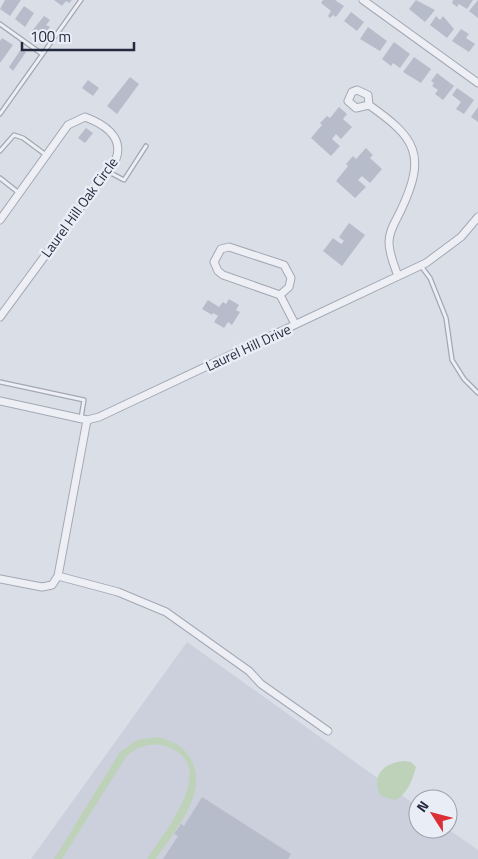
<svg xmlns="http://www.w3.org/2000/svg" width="478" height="859" viewBox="0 0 478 859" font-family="'Titillium Web',sans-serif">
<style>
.built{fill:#ccd0dc}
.green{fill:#bed2ba}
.building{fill:#b7bcca}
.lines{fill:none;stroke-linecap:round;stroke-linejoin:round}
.lane-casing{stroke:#a3a8b4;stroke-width:5.5}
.street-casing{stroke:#a3a8b4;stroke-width:9}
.lane{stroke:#edeff5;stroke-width:3}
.street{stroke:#edeff5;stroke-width:7}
.labels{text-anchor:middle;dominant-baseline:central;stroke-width:5;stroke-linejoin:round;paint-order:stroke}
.street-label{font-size:14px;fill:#232a3e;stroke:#e9edf5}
</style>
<rect width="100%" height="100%" fill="#dadee7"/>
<path class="built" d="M187,642L418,807V829H448L478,850V859H31Z"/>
<path class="green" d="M157,737C170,740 182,745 189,756C212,791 174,831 156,859H147C164,832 222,764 165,746C150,742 136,747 126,757L62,859H54L120,752L137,740Z
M403,761L411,762L416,767C413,779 407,795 395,800L381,796C370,777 383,763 403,761Z"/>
<path class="building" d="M5,0H21L10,16L0,9Z
M54,0H72L69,3L66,1L62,6Z
M323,0H335L344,6L336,17L333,15L330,18L328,16L331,11L321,3Z
M416,0L435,10L425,22L409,9Z
M453,0H473L467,9L459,4L457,7L452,3Z
M478,0V18L469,11Z
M24,6L34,13L25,27L15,19Z
M351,12L364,22L357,31L344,21Z
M44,16L50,20L46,25L50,27L41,39L32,31Z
M436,16L440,20L443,16L454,29L447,38L430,25Z
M368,27L387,41L380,51L360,39Z
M461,29L469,34L466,38L475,44L469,52L452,41Z
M2,38L13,45L0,63V41Z
M394,42L410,54L400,68L393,63L391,66L382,59Z
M21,49L26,52L13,71L9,67Z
M414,57L431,69L421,83L403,72Z
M437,73L454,86L443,100L435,94L438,90L432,86L434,83L431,81Z
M130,77L139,84L117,114L107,106Z
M88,80L99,88L93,96L82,88Z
M457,88L474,100L464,114L456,109L461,102L452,95Z
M339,107L347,114L343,119L352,127L341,139L336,134L332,139L340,146L331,156L311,138L322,125L320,123L327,116L330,118Z
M478,107V122L471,117Z
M86,128L93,133L85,143L78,138Z
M366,148L373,155L370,158L382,169L370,183L362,176L358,180L366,187L355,198L336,181L348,166L346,164L353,156L356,159Z
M349,223L365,235L342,266L323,251L333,238L341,244L344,241L339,237Z
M229,299L239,305L236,310L240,312L232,325L228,322L224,328L214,322L218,316L213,313L212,315L202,309L208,300L219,307L223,302L226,304Z
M202,797L291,854L288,859H163L178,836L174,834L181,824L184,826Z"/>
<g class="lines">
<defs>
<path id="lane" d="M0,24L42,54
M0,114L81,0
M0,151L14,135L23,138L46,155
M107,171L124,180L146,146
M0,178L19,193
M421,266L430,278L446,318L452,360L464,379L478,393
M0,382L84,400L81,418"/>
<path id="street" d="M363,0L478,83
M369,105L356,108L348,101L352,92L357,90L368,95L369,105C416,138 427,155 401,210C396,221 389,230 389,242C389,254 394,265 398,276
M0,220L68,125L85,117C104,124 124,137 116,159L0,317
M229,247L284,265L291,278L289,287L280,295L223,275L218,271L214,262L221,249Z
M280,295L295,324
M0,401L87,420L99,417L426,263L461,237L478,217
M58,576L118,592L166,612L249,671L261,684L328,731
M0,579L42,587L52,585L58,576L87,420"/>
</defs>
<use href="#lane" class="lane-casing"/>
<use href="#street" class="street-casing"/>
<use href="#lane" class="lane"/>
<use href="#street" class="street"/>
</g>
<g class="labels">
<g class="street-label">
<text transform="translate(79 207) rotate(-54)">Laurel Hill Oak Circle</text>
<text transform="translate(248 347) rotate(-25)">Laurel Hill Drive</text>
</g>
</g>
<g transform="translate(433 814) rotate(306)"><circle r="24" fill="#e9edf5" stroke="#9a9fac"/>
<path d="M0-4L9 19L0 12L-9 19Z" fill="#dc2e37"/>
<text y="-8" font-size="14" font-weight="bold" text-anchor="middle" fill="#232a3e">N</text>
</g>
<path d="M22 42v8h112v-8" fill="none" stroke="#232a3e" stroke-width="2.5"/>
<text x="30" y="42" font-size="15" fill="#232a3e" stroke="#e9edf5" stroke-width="4" paint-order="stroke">100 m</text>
</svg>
